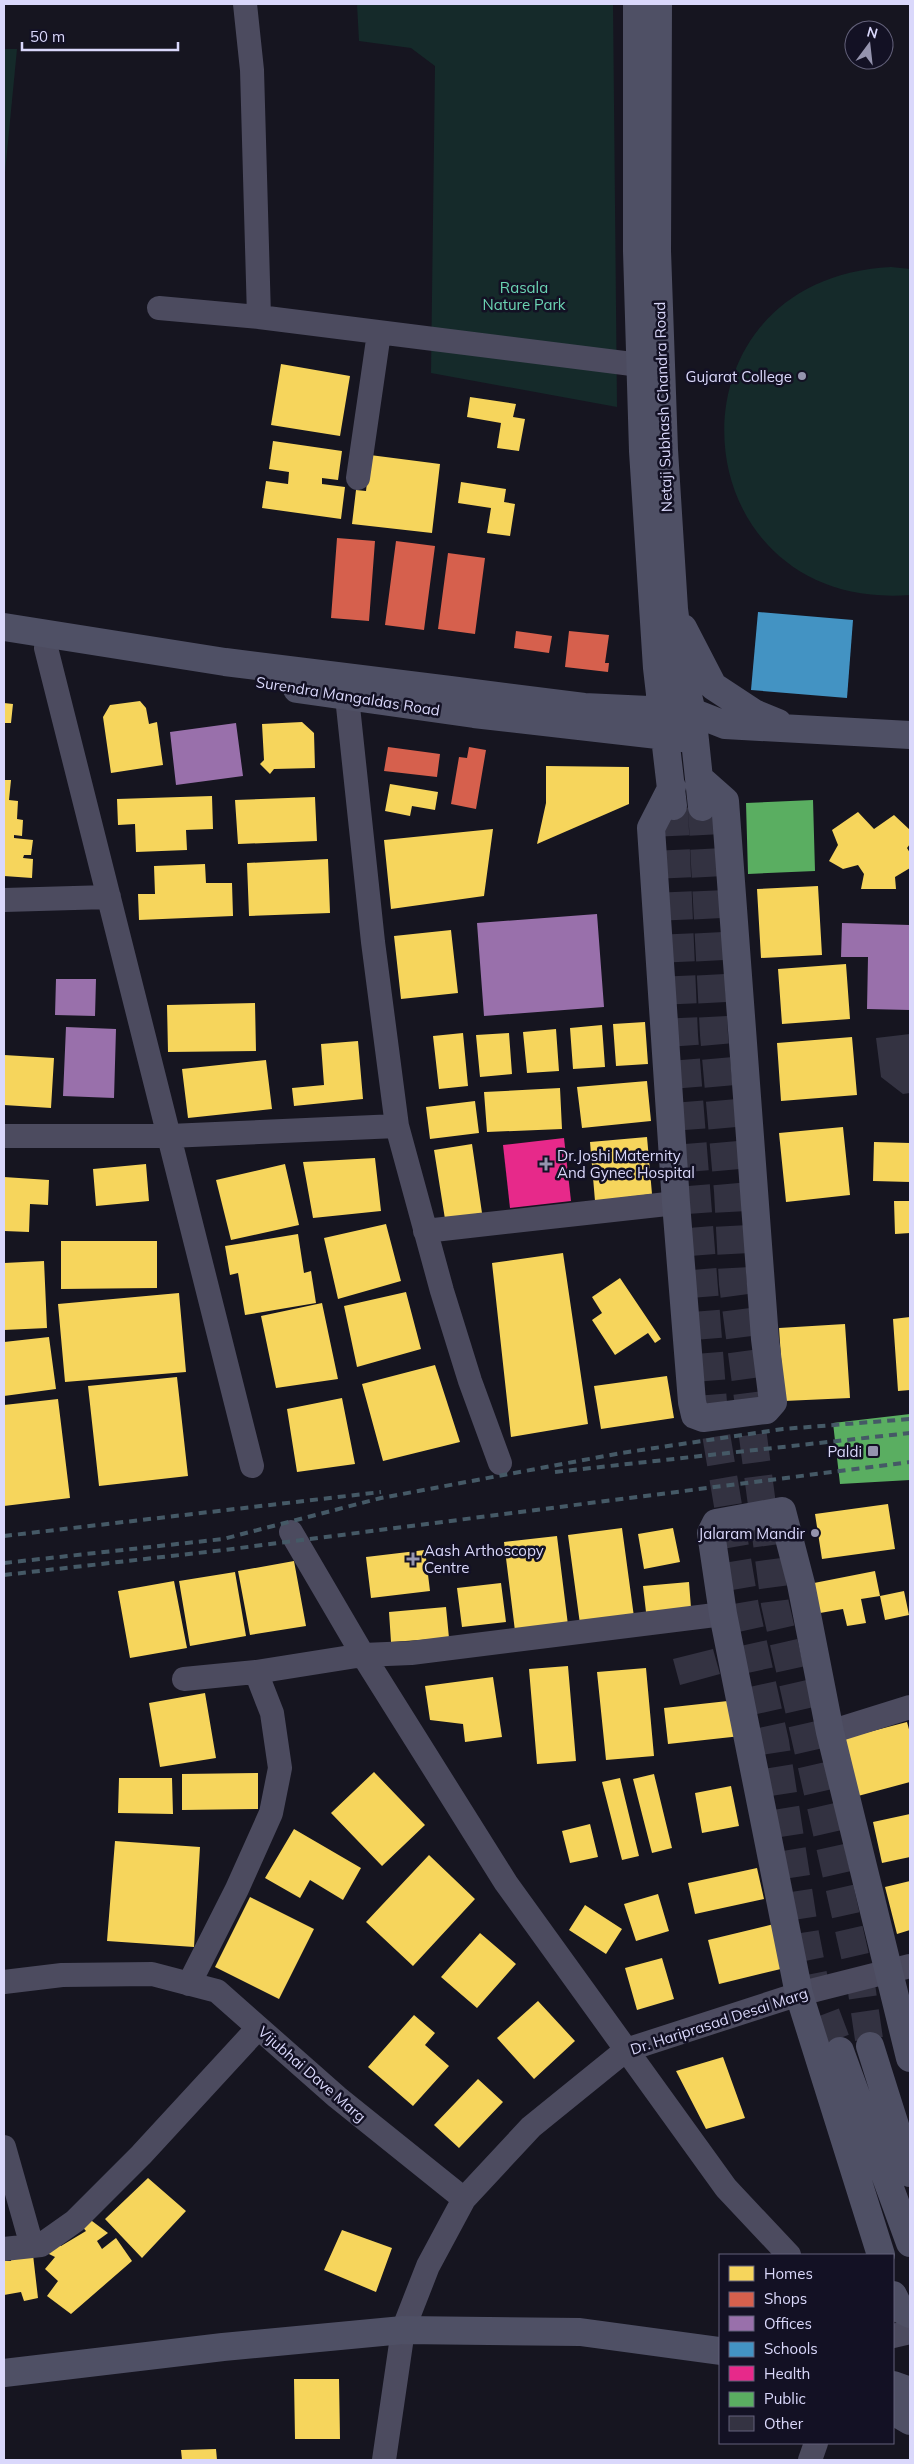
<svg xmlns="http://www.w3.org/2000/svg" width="914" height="2464" viewBox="0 0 914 2464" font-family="Mulish,sans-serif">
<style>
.green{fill:#152a2a}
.homes{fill:#f6d55c}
.shops{fill:#d6604d}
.offices{fill:#9970ab}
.schools{fill:#4393c3}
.health{fill:#e7298a}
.public{fill:#5aae61}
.building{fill:#343342}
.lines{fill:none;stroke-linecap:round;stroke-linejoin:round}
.secondary-tunnel{stroke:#333241;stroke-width:28;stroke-dasharray:28 14;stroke-linecap:butt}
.street{stroke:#4c4b5f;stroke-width:24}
.secondary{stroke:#4f5065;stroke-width:28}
.rail{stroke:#455966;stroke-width:4;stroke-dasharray:8 6;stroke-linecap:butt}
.poi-dot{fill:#9594ae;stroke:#131124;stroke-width:2}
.labels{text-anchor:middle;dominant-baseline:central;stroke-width:5;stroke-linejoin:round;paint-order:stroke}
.park-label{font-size:15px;fill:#6bd4b3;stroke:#131124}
.poi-label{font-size:15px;fill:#dad8fb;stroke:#131124;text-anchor:end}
.street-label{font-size:15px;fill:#dad8fb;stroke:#131124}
</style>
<rect width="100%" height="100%" fill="#161520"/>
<path class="green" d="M357,4H613L617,407L431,373L435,66L411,48L359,41Z
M4,49H17L4,183Z
M891,267L910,269V595C678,613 654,279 891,267Z"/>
<path class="homes" d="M281,364L350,376L340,436L271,425Z
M470,397L516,404L513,417L525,419L519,451L497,448L501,423L467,417Z
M273,441L342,451L338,480L322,478V484L345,487L341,519L262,508L266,481L288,484L289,472L269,469Z
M370,455L440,464L432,533L352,524L356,490L366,491Z
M461,482L506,489L504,502L515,504L510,536L487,533L491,508L458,503Z
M140,701L146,708L149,724L157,722L163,765L111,773L103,717L110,705Z
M4,703L13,704L11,723H4Z
M302,722L314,733L315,768L274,769L270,774L260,764L264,760L262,724Z
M546,766L629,767V804L537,844L546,803Z
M4,780H11L9,800L18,801L17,819L23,820L22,836L14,835V838L33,840L31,855H24L23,858L33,859L32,878L4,876Z
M390,784L438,792L435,810L412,806L410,816L385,811Z
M212,796L213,829L186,830L187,850L136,852L135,824L118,825L117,799Z
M315,797L317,841L238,844L235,800Z
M858,812L874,829L894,815L910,830V844L907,848L910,853V868L895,877L896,889H861L864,874L858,865L843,869L829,861L838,845L832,830Z
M493,829L484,896L391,909L384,840Z
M328,859L330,913L249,916L247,863Z
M205,864L206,883H232L233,916L139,920L138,894H155L154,866Z
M818,886L822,955L761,958L757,889Z
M451,930L458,993L401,999L394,936Z
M846,964L850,1019L782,1024L778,969Z
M255,1003L256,1051L168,1052L167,1005Z
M645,1022L648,1064L616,1066L613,1024Z
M602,1025L605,1067L573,1069L570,1028Z
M556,1029L559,1071L527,1073L523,1032Z
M463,1033L468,1086L439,1089L433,1036Z
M509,1033L512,1074L480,1077L476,1035Z
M852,1037L857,1095L781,1101L777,1043Z
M358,1041L363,1099L294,1106L292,1088L324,1085L321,1044Z
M4,1055L54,1058L51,1108L4,1105Z
M266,1060L272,1109L188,1118L182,1069Z
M647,1081L651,1121L582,1128L577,1087Z
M560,1088L562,1129L487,1132L484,1092Z
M475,1101L479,1133L430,1139L426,1107Z
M843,1127L850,1195L786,1202L779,1133Z
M647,1137L652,1194L595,1201L590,1142Z
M874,1142L910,1143V1182L873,1181Z
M472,1144L482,1213L445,1219L434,1150Z
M375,1158L381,1211L313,1218L303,1162Z
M146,1164L149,1201L96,1206L93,1169Z
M285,1164L299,1225L231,1240L216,1180Z
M4,1177L49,1180L48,1205L30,1204L29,1232L4,1231Z
M894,1201H910V1233L895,1234Z
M386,1224L401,1281L338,1299L324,1238Z
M298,1234L304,1273L311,1271L316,1303L245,1315L238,1273L230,1275L225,1246Z
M61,1241H157V1288L61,1289Z
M563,1253L588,1424L511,1437L492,1263Z
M44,1261L47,1328L4,1330V1263Z
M620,1278L661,1339L655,1343L648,1333L615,1355L592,1320L602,1313L592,1297Z
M406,1292L421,1349L357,1367L344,1306Z
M179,1293L186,1372L65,1382L58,1304Z
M322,1303L338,1379L276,1388L261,1316Z
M910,1317V1390L898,1391L893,1319Z
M845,1324L850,1398L784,1401L779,1328Z
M49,1337L56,1389L4,1396V1342Z
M435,1365L460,1442L383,1461L362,1384Z
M667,1376L674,1418L601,1429L594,1386Z
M177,1377L188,1476L99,1486L88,1386Z
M342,1398L355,1464L297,1472L287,1409Z
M58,1399L70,1498L4,1506V1405Z
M888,1504L895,1549L822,1559L815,1514Z
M622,1528L634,1617L580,1624L568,1535Z
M673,1528L680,1562L644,1569L638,1534Z
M557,1536L568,1625L515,1631L504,1542Z
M425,1550L430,1591L371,1598L366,1557Z
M294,1561L306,1626L250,1635L238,1571Z
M875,1571L880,1596L861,1599L866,1623L847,1626L843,1609L820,1613L814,1583Z
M235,1572L246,1636L190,1646L179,1581Z
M174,1581L187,1648L130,1658L118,1591Z
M689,1582L691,1608L646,1612L643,1586Z
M501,1583L506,1622L462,1627L457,1588Z
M904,1591L909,1615L885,1620L880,1596Z
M446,1607L449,1638L391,1642L389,1612Z
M568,1666L576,1761L537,1764L529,1669Z
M646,1668L654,1756L606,1760L597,1672Z
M493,1677L502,1737L465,1742L463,1724L430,1720L425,1686Z
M205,1693L216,1758L160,1767L149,1703Z
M737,1700L741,1736L668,1744L664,1708Z
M907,1722L910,1733V1782L858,1796L842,1739Z
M374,1772L425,1825L382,1866L331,1813Z
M258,1773V1809L182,1810V1774Z
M654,1774L672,1848L652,1853L633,1779Z
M119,1778H172L173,1814L118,1813Z
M620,1778L639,1856L622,1860L602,1782Z
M731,1786L739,1826L702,1833L695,1793Z
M910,1814V1857L882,1863L873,1822Z
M590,1824L598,1857L570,1863L562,1831Z
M294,1829L361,1868L343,1900L310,1880L300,1898L265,1878Z
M115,1841L200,1847L194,1947L107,1941Z
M429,1855L475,1899L413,1966L366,1922Z
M757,1868L764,1899L695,1914L688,1883Z
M910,1881V1930L897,1934L885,1887Z
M658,1894L669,1931L636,1941L624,1904Z
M250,1897L314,1929L279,1999L215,1967Z
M585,1905L622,1929L606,1954L569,1930Z
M774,1924L785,1968L719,1984L708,1940Z
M480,1933L516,1964L477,2008L441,1977Z
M662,1958L674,1999L637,2010L625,1968Z
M538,2001L575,2041L534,2079L497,2038Z
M414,2015L435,2033L425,2045L449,2066L413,2106L368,2067Z
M723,2057L745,2118L706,2129L676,2071Z
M478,2079L503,2102L459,2148L434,2125Z
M148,2178L186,2211L142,2258L105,2219Z
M88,2218L108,2233L97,2241L102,2249L116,2238L132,2261L71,2314L47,2296L58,2281L45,2269L55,2257L47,2253L56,2243L61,2246L86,2231L80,2224Z
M342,2230L392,2248L376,2292L324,2270Z
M32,2246L38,2298L24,2301L21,2292L4,2295V2261H11L12,2254Z
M294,2379H339L340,2439H295Z
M216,2449L217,2460H182L181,2450Z"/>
<path class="shops" d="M337,538L375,541L369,621L331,618Z
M396,541L435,546L424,630L385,625Z
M448,553L485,558L475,634L438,629Z
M516,631L552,636L549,653L514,648Z
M569,631L609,635L605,663H609L608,672L565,667Z
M388,747L440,754L437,777L384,771Z
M469,747L486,750L476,809L451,804L459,757L467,758Z"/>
<path class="offices" d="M236,723L243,776L176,785L170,732Z
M597,914L604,1007L484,1016L477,923Z
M842,923L910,925V1010L867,1009L868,957H841Z
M56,979H96L95,1016L55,1015Z
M66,1027L116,1029L114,1098L63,1096Z"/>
<path class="schools" d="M758,612L853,620L847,698L751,690Z"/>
<path class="health" d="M564,1138L571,1201L510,1208L503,1145Z"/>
<path class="public" d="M813,800L815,871L748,874L746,803Z
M910,1414V1480L840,1484L833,1423Z"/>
<path class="building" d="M910,1034V1093L903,1094L881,1077L876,1038Z
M713,1649L720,1674L680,1685L673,1659Z"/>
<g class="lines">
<path class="secondary-tunnel" d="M702,807L714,1035L728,1191L733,1284L775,1604L860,1978L870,2046
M674,808L684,1035L715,1428L745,1607L775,1742L805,1934L815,1985L840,2051"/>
<path class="street" d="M245,4L252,70L259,317L640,365
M159,308L259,317
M358,478L379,333
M46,648L252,1466
M345,678L373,942L397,1126L442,1291L470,1381L500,1463
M4,900L109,897
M4,1136H169L397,1126
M425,1231L676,1203
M291,1532L363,1655L411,1653L723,1614
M184,1679L256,1672
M830,1732L910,1707
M4,1982L62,1975L152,1974L217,1991L337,2097L464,2199L428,2266L403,2330L384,2460
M189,1984L237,1889L271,1813L280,1768L272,1713L256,1672L363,1655L506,1883L726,2188L789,2255
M4,2147L32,2246
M464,2199L531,2127L626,2050L799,1994L910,1966
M4,2249L41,2245L75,2221L141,2155L258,2028
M893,2336L910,2332
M810,2460L816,2443"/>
<path class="secondary" d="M637,4V251L643,451L657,668L673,806
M658,4L657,251L664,450L674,609L682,671L692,712L702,807
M4,627L225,662L450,690L584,707L692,712L725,725L910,735
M683,628L713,686L754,713L778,723
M297,689L474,714L684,738
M672,787L651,828L676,1203L692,1402L695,1415L703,1418L766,1410L773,1402L765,1339L725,801L699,778
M870,2046L910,2173
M840,2051L910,2243
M881,2255L799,1994L723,1614L711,1533L716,1523L782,1511L801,1584L830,1732L910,2058
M893,2295L900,2309L910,2314
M4,2373L223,2347L403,2330L580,2332L720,2351
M893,2385L910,2391
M893,2411L910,2421"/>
<path class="rail" d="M555,1472L910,1433
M4,1536L381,1492
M4,1563L223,1539L381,1498L621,1453L783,1429L910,1419
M4,1575L224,1550L910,1462"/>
</g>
<g class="poi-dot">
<circle cx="802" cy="376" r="5"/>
<path d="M543.5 1156.5h5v5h5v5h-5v5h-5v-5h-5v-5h5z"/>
<rect x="867" y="1445" width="12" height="12" rx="2.5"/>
<circle cx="815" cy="1533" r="5"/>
<path d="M410.5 1551.5h5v5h5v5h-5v5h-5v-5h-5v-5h5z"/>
</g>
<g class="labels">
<g class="park-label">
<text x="524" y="287">Rasala<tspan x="524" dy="17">Nature Park</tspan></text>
</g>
<g class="poi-label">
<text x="792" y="376">Gujarat College</text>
<text x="557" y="1155" text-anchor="start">Dr.Joshi Maternity<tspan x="557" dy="17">And Gynec Hospital</tspan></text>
<text x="862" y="1451">Paldi</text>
<text x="805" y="1533">Jalaram Mandir</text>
<text x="424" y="1550" text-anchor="start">Aash Arthoscopy<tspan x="424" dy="17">Centre</tspan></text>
</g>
<g class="street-label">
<text transform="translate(663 407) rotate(-92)">Netaji Subhash Chandra Road</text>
<text transform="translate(348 696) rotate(9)">Surendra Mangaldas Road</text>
<text transform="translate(719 2021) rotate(-18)">Dr. Hariprasad Desai Marg</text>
<text transform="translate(312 2074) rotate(41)">Vijubhai Dave Marg</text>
</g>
</g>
<rect width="914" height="2464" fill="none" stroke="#dad8fb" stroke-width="10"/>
<rect x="719" y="2254" width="175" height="190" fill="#131124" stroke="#63617a"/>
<rect x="729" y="2266" width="25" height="15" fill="#f6d55c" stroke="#63617a"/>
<text x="764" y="2279" font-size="15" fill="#dad8fb">Homes</text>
<rect x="729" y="2292" width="25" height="15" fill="#d6604d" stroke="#63617a"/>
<text x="764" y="2304" font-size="15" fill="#dad8fb">Shops</text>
<rect x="729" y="2316" width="25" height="15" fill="#9970ab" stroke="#63617a"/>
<text x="764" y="2329" font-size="15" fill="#dad8fb">Offices</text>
<rect x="729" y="2342" width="25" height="15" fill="#4393c3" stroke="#63617a"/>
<text x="764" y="2354" font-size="15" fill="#dad8fb">Schools</text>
<rect x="729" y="2366" width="25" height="15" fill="#e7298a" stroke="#63617a"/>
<text x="764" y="2379" font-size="15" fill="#dad8fb">Health</text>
<rect x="729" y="2392" width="25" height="15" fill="#5aae61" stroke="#63617a"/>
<text x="764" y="2404" font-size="15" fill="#dad8fb">Public</text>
<rect x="729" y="2416" width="25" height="15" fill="#343342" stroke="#63617a"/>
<text x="764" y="2429" font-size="15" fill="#dad8fb">Other</text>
<g transform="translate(869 45) rotate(15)"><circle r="24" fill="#131124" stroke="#63617a"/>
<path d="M0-4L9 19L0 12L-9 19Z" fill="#9594ae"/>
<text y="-8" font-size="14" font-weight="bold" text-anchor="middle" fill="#dad8fb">N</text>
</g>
<path d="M22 42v8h156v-8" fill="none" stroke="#dad8fb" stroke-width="2.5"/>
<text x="30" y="42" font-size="15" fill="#dad8fb" stroke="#131124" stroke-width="4" paint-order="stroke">50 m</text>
</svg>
